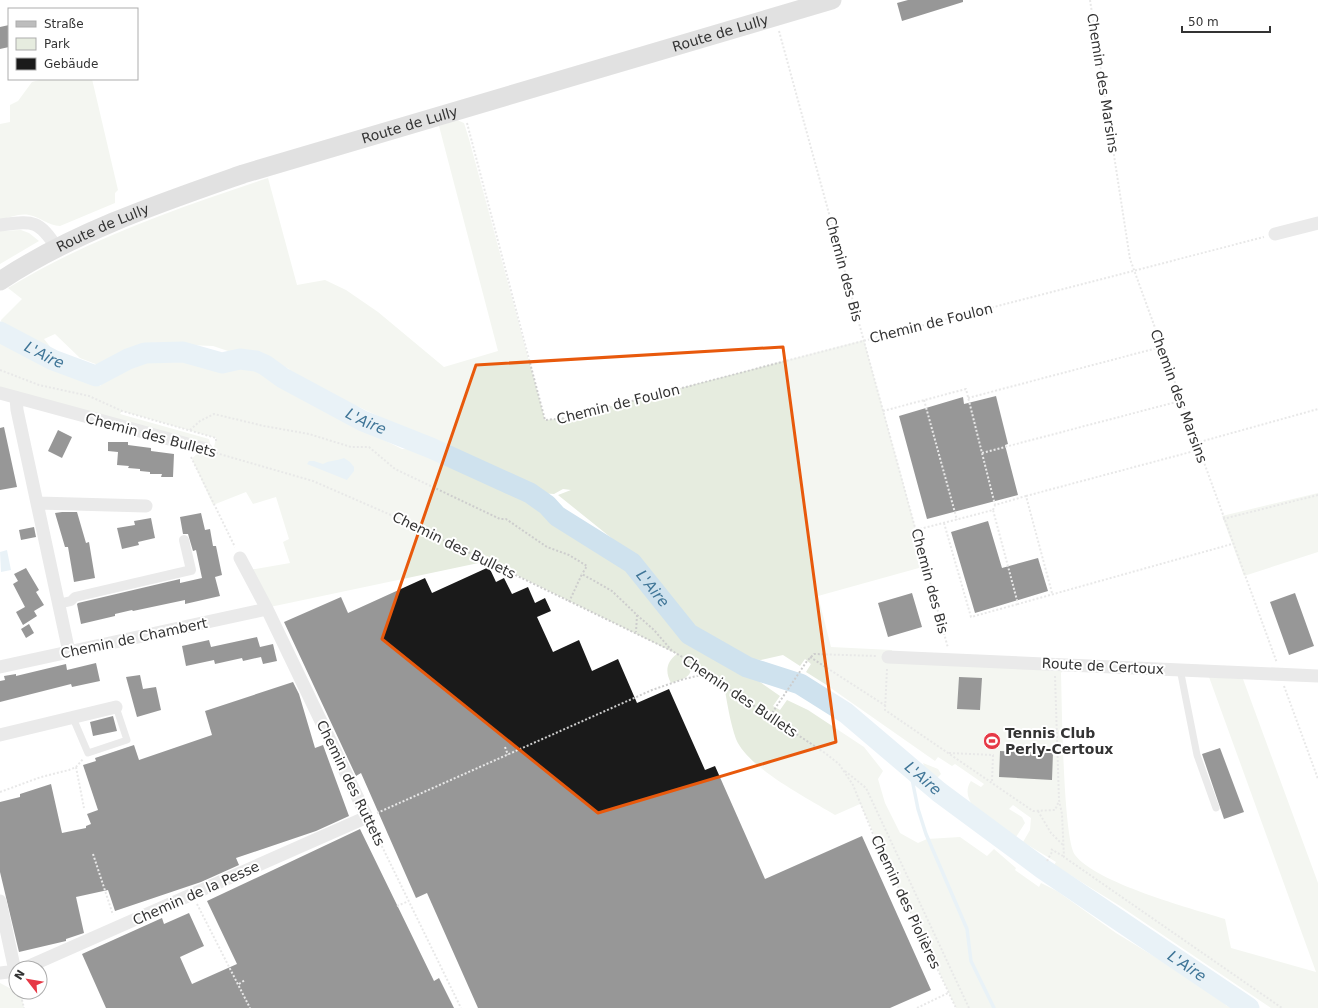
<svg xmlns="http://www.w3.org/2000/svg" width="1318" height="1008" viewBox="0 0 1318 1008" font-family="'DejaVu Sans',sans-serif">
<style>
.green{fill:#e6ecdf}
.water{fill:#cfe2ee}
.lines{fill:none;stroke-linecap:round;stroke-linejoin:round}
.stream{stroke:#cfe2ee;stroke-width:3.5}
.river{stroke:#cfe2ee;stroke-width:21}
.building{fill:#1a1a1a}
.path{stroke:#cdcdcd;stroke-width:2;stroke-dasharray:2 2;stroke-linecap:butt}
.service{stroke:#d0d0d0;stroke-width:7}
.pedestrian{stroke:#d0d0d0;stroke-width:10}
.minor{stroke:#d0d0d0;stroke-width:13}
.secondary{stroke:#bdbdbd;stroke-width:19}
.marked{fill:none;stroke:#e8590c;stroke-width:3;stroke-linejoin:round}
.labels{text-anchor:middle;dominant-baseline:central;stroke-width:4;stroke-linejoin:round;paint-order:stroke}
.street-label{font-size:14px;fill:#333;stroke:#fff}
.poi-label{font-size:14px;font-weight:bold;fill:#333;stroke:#fff;text-anchor:start}
.water-label{font-size:15px;font-style:italic;fill:#3f7597;stroke:#fff}
</style>
<rect width="100%" height="100%" fill="#fff"/>
<path class="green" d="M43,79H92L118,190L115,193V203L60,226C49,226 40,217 29,215C19,213 10,218 0,219V124L10,122V105L18,101L32,82Z
M457,120L464,123L469,139L545,420L566,418L864,340L926,566L818,596L831,647L892,650L891,661L1063,670L1061,673C1062,702 1063,839 1075,855C1096,883 1190,908 1225,919L1231,948L1316,972L1209,677L1243,679L1318,883V1008H1271L1120,906L1054,865L1056,862L1023,842L1030,830L1031,818L1013,805L1009,809L1022,817L1025,823L1014,840C999,829 955,804 971,781L981,787L984,784L955,764L952,766L938,757L935,761L825,684L806,672L811,664L805,659L800,666L783,655L761,660L747,659L693,627L657,586L645,565L558,495L571,490L563,489L554,494L541,493L536,487L503,475L359,407L330,399L293,376L289,369L261,354L241,352L234,353L213,346L163,344L132,351L128,356L98,365L80,358L55,334L44,339L52,349L46,352L2,326L1,320L22,299L8,288C88,239 178,208 268,178L297,285L325,280L346,290L378,312L444,367L498,351L439,126Z
M21,230L29,233L39,241L0,264V231Z
M0,343L58,370L100,386L115,372L136,362L154,357H187L221,367L261,370L356,426L402,449H407L430,457L499,486L534,505L553,523L571,531L629,566L673,624L697,646L750,675L780,696L773,706L780,710L787,700L808,710L864,747L883,771L878,779L885,803L900,833L918,843L927,839L960,837L987,856L994,849L1016,868L1015,870L1039,887L1041,883L1057,891L1116,933L1209,990L1227,1006L1235,1008H956L860,804L835,815C807,798 748,768 736,739C730,722 727,702 724,685L690,662C694,677 684,679 671,683C665,672 666,662 677,654L488,561L270,607L249,570L290,563L283,542L289,539L276,497L253,504L246,492L213,505L192,459C198,452 203,449 213,452L216,438L122,411L120,414L209,439L210,443L205,446L0,390Z
M1318,493V552L1244,576L1222,516Z
M923,763L938,769L941,774L934,781L928,777Z
M0,983L21,994L24,1008H0Z"/>
<path class="water" d="M344,458L350,462L354,467V471L347,480L307,464L309,461H314L323,464C330,460 336,461 344,458Z
M7,550L11,570L1,572L0,552Z"/>
<g class="lines">
<path class="stream" d="M910,769L918,809L926,834L967,929L971,961L994,1008"/>
<path class="river" id="s1" d="M0,332L53,360L96,376L128,359L145,353L183,352L222,363L240,359L256,361L265,365L283,378L363,421L431,448L530,493L547,505L557,516L632,563L689,634L747,667L800,684L846,713L939,792L1043,869L1249,1008"/>
</g>
<path class="building" d="M908,0H963V2L902,21L897,3Z
M9,25V47L0,49V27Z
M996,396L1008,444L1005,445L1018,495L927,519L899,416L963,397L964,404Z
M4,427L17,487L0,490V428Z
M58,430L72,437L62,458L48,451Z
M108,442H128V445L151,448V451L174,454L173,477H161L162,474H150V472L140,471V469L128,468L129,466L117,465L118,452L108,451Z
M62,512H77L86,543L89,542L95,578L74,582L68,547H65L55,513Z
M201,513L205,530L210,529L213,546H216L222,575L215,577L220,596L185,604V600L133,611L132,610L115,614V616L81,624L77,604L78,603L180,579V583L202,578L196,550L193,551L188,534H183L180,517Z
M151,518L155,538L138,542L139,545L122,549L117,528L135,525L134,521Z
M988,521L1002,568L1038,558L1048,591L975,613L951,532Z
M34,527L36,537L21,540L19,530Z
M489,567L496,582L504,578L512,594L528,587L535,603L545,598L551,611L537,617L553,652L579,640L592,671L618,659L637,703L669,689L705,770L715,766L765,879L862,836L931,990L890,1008H478L427,893L416,898L361,773L356,776L284,622L341,597L348,613L425,578L432,593Z
M26,568L39,590L36,592L44,605L34,611L37,616L23,625L16,612L25,607L13,584L18,581L14,574Z
M912,593L922,627L888,637L878,603Z
M1295,593L1314,646L1289,655L1270,602Z
M29,624L34,633L26,638L21,629Z
M257,637L260,647L273,644L277,661L263,664L261,657L243,661L242,658L215,664L214,660L186,666L182,646L209,640L211,647Z
M96,663L100,681L72,687L71,684L0,702V681L5,680L4,676L16,674V676L66,664L67,670Z
M140,675L143,689L156,687L161,710L137,717L126,677Z
M959,677L982,678L980,710L957,709Z
M293,682L299,694L315,748L323,745L349,816L316,831L236,858L239,865L201,882L115,911L108,890L76,897L84,933L66,939V941L19,952L0,872V802L20,797V794L51,784L62,833L86,828V826L91,824L87,814L98,810L83,765L96,761L95,758L134,745L139,760L212,735L205,711Z
M113,716L117,731L93,736L90,722Z
M1220,748L1244,812L1224,819L1202,754Z
M1000,751L1053,753L1052,780L999,777Z
M360,829L434,981L439,978L454,1008H106L82,954L162,918L164,924L189,913L204,946L180,957L192,984L237,964L207,901Z"/>
<g class="lines">
<path class="path" d="M1090,0L1130,259L1277,663
M779,31L948,648
M467,123L545,420L566,418L1264,237
M0,370L39,385L89,396L122,411L216,438V441
M968,398L1161,347
M924,400L957,520
M883,411L966,389L995,505
M190,430L200,421L214,414L264,426L309,434L351,447H369L395,469L500,519H506L547,547L569,555L587,566L582,574
M1196,443L1318,409
M216,453L313,481L400,519L674,652L689,661L706,674L825,753L839,764L853,785L873,834L956,1008
M982,453L1180,401
M191,457L235,547
M1026,496L1198,450
M993,510L995,505L1026,496L1052,593
M1223,519L1318,495
M944,523L971,617L1018,604
M916,530L993,510L1018,604L1232,544
M569,602L582,574L612,591L637,615L636,632
M637,615L654,630L673,652
M810,657L886,706
M887,669L885,710L1033,811L1055,810L1059,801
M1055,676L1059,800L1062,814L1064,857L1282,1008
M1284,686L1318,779
M770,716L807,661L814,654L876,656
M505,747L508,755
M949,753L993,755L992,782
M76,767L84,808
M845,771L866,788L969,1008
M0,792L41,777L69,770L76,767L83,759
M1038,811L1051,833L1063,845
M377,813L652,690L684,679L706,674
M373,828L461,1008
M1051,849L1063,856
M93,854L113,915
M1047,861L1053,850
M197,904L250,1008
M397,906L409,901
M239,984L245,980
M20,992L24,1008
M917,1008L948,993"/>
<path class="service" d="M1180,669L1197,755L1216,808
M73,718L88,753L127,740L116,707"/>
<path class="pedestrian" d="M58,604L71,601L75,597L191,570L184,540"/>
<path class="minor" d="M0,225C33,221 38,219 57,248
M1275,234L1318,223
M0,393L206,449
M16,398L17,410L69,652
M38,503L146,506
M888,657L1318,676
M0,667L267,609
M0,735L116,707
M0,901L15,971
M25,968L367,817L267,609L240,558
M0,973L16,971"/>
<path class="secondary" id="s2" d="M0,281C74,232 160,203 243,174L832,0"/>
</g>
<path d="M0 0H1318V1008H0ZM783,347L836,742L598,813L382,639L476,365Z" fill="#fff" fill-opacity=".55" fill-rule="evenodd"/>
<path class="marked" d="M783,347L836,742L598,813L382,639L476,365Z"/>
<defs>
<symbol id="stadium-disc" viewBox="-11 -11 22 22"><circle r="9.5" fill="#e63946" stroke="#fff"/><path d="M0-5a6.5 5 0 1 0 0 10a6.5 5 0 1 0 0-10ZM-3.5-1.8h7v3.6h-7Z" fill="#fff"/></symbol>
</defs>
<g fill-rule="evenodd">
<use href="#stadium-disc" x="982" y="731" width="20" height="20"/>
</g>
<g class="labels">
<g class="street-label">
<text stroke="none"><textPath href="#s2" startOffset="764">Route de Lully</textPath></text>
<text transform="translate(1103 83) rotate(81)">Chemin des Marsins</text>
<text stroke="none"><textPath href="#s2" startOffset="440">Route de Lully</textPath></text>
<text stroke="none"><textPath href="#s2" startOffset="116">Route de Lully</textPath></text>
<text transform="translate(844 269) rotate(75)">Chemin des Bis</text>
<text transform="translate(931 323) rotate(-14)">Chemin de Foulon</text>
<text transform="translate(1179 396) rotate(70)">Chemin des Marsins</text>
<text transform="translate(618 404) rotate(-14)">Chemin de Foulon</text>
<text transform="translate(151 435) rotate(15)">Chemin des Bullets</text>
<text transform="translate(454 545) rotate(26)">Chemin des Bullets</text>
<text transform="translate(930 581) rotate(75)">Chemin des Bis</text>
<text transform="translate(134 638) rotate(-12)">Chemin de Chambert</text>
<text transform="translate(1103 666) rotate(3)">Route de Certoux</text>
<text transform="translate(740 696) rotate(34)">Chemin des Bullets</text>
<text transform="translate(351 783) rotate(64)">Chemin des Ruttets</text>
<text transform="translate(196 893) rotate(-24)">Chemin de la Pesse</text>
<text transform="translate(906 902) rotate(65)">Chemin des Piolières</text>
</g>
<g class="poi-label">
<text x="1005" y="733">Tennis Club<tspan x="1005" dy="16">Perly-Certoux</tspan></text>
</g>
<g class="water-label">
<text stroke="none"><textPath href="#s1" startOffset="50">L'Aire</textPath></text>
<text stroke="none"><textPath href="#s1" startOffset="399">L'Aire</textPath></text>
<text stroke="none"><textPath href="#s1" startOffset="735">L'Aire</textPath></text>
<text stroke="none"><textPath href="#s1" startOffset="1071">L'Aire</textPath></text>
<text stroke="none"><textPath href="#s1" startOffset="1395">L'Aire</textPath></text>
</g>
</g>
<rect x="8" y="8" width="130" height="72" fill="#ffffff" stroke="#adadad"/>
<rect x="16" y="21" width="20" height="6" fill="#bdbdbd" stroke="#adadad"/>
<text x="44" y="28" font-size="12" fill="#333333">Straße</text>
<rect x="16" y="38" width="20" height="12" fill="#e6ecdf" stroke="#adadad"/>
<text x="44" y="48" font-size="12" fill="#333333">Park</text>
<rect x="16" y="58" width="20" height="12" fill="#1a1a1a" stroke="#adadad"/>
<text x="44" y="68" font-size="12" fill="#333333">Gebäude</text>
<g transform="translate(28 980) rotate(301)"><circle r="19" fill="#ffffff" stroke="#adadad"/>
<path d="M0-3L7 15L0 10L-7 15Z" fill="#e63946"/>
<text y="-6" font-size="11" font-weight="bold" text-anchor="middle" fill="#333333">N</text>
</g>
<path d="M1182 26v6h88v-6" fill="none" stroke="#333333" stroke-width="2"/>
<text x="1188" y="26" font-size="12" fill="#333333" stroke="#ffffff" stroke-width="3" paint-order="stroke">50 m</text>
</svg>
